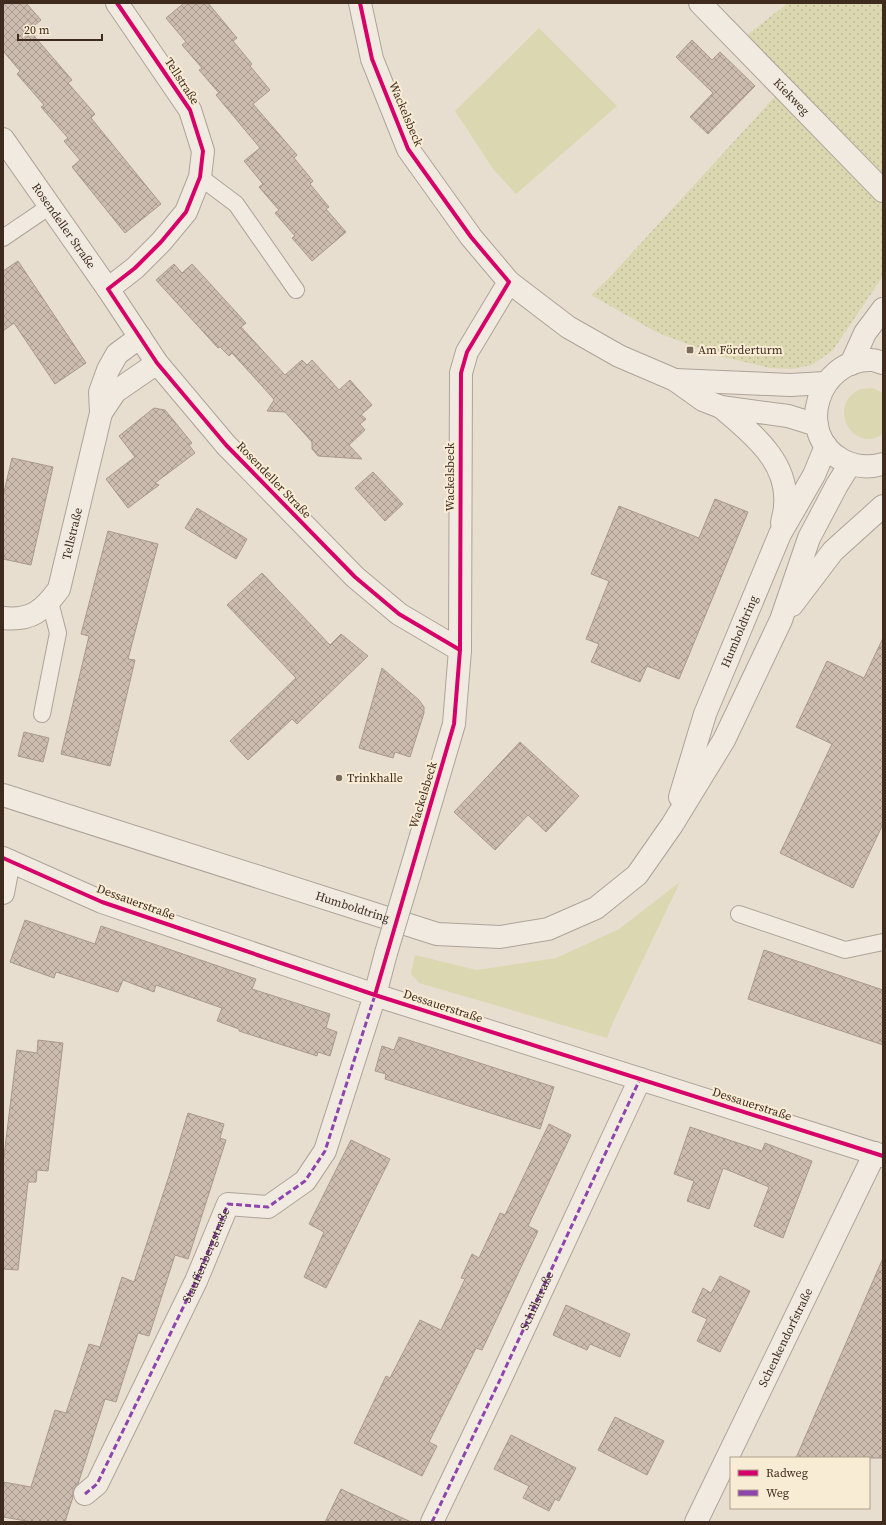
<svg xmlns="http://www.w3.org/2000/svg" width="886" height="1525" viewBox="0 0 886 1525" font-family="'Source Serif 4',serif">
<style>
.grass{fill:#dbd7b1}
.park{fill:url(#park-dots)}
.building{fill:url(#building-cross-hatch);stroke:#a9998e}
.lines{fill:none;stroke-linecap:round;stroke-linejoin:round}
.service-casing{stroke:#aea398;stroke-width:18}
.minor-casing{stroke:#aea398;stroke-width:24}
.tertiary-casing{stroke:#aea398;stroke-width:24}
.service{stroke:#f0eae1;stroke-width:16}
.minor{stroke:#f0eae1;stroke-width:22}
.tertiary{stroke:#f0eae1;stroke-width:22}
.tertiary-bridge-casing{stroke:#aea398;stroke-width:24;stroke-linecap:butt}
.tertiary-bridge{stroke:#f0eae1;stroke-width:22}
.quiet{stroke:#8e44ad;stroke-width:3;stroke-dasharray:6 3;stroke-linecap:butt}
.cycleway-casing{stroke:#f9ecd5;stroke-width:6}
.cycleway{stroke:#d6006c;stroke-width:4}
.poi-dot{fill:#7a6a5c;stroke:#f9ecd5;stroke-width:1.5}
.labels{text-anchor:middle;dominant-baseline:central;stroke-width:4;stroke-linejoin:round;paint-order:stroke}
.street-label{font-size:12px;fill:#3e2b1e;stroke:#f9ecd5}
.poi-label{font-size:12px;fill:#3e2b1e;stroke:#f9ecd5;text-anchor:start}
</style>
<defs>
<pattern id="park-dots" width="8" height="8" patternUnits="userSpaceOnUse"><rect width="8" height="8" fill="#dbd7b1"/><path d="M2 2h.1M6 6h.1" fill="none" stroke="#bdb998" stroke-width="1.8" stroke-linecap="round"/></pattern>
<pattern id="building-cross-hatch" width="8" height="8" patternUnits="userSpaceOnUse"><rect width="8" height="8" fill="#ccbcb0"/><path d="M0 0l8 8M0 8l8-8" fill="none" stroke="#a7998f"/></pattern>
</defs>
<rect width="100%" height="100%" fill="#e8ded0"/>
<path class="grass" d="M539,28L617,106L516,194L493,169L455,111Z
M873,388L883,393V434C880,436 875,438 872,439C844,441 833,403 858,390C862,388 869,389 873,388Z
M680,882L613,1022L607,1038L419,983L411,974L415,955L477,970L556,958L619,929Z"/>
<path class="park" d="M788,3H883V276L833,350L812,365L792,369L770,368L719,356L656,332L591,295L610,277L779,92L747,35Z"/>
<path class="building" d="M3,3H26L41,20L29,30L72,80L68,83L95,114L91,118L161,204L125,233L72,167L80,160L64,141L68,138L41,107L44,105L17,74L20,71L3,51Z
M184,3H208L237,38L233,41L252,64L250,66L270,90L253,104L297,155L294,158L313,181L310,184L329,207L326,209L346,232L312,261L292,238L295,236L275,213L279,210L259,187L263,184L244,161L260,148L216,95L219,93L199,70L202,68L182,45L186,42L166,18Z
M692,40L712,60L720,52L755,86L708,134L690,117L713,93L676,57Z
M18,261L86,363L55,384L14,323L3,331V271Z
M174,264L182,273L192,264L246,323L241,327L285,375L302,360L307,365L312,360L339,390L350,380L372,405L361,415L366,419L360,424L365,430L349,445L362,459L318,456L312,449V442L285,412L267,411L274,400L272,397L232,353L229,356L220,347L218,348L156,280Z
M154,408L165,410L192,443L189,445L195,453L155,483L159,485L128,508L106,479L135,457L119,436Z
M12,458L53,467L31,565L3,559V496Z
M373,472L403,504L385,521L355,488Z
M715,499L748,512L679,679L647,666L640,682L591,662L599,644L586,639L609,581L591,574L619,506L699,538Z
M197,508L247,539L236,559L185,528Z
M108,531L158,544L128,659L135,660L110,766L61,754L89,636L81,634Z
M262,573L330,645L341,634L368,656L297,724L292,719L248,760L230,741L296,678L227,605Z
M883,638V824L853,888L780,853L832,744L796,727L827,661L864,678Z
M382,668L419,700L424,707V713L410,757L395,752L393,758L359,748Z
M24,732L49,738L43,762L18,756Z
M520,742L579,796L546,832L528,815L495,850L454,812Z
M25,920L95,944L101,926L256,979L252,989L330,1014L326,1028L337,1032L330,1056L318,1052L317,1056L239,1031V1029L217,1021L222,1008L156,985L154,992L123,980L118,992L56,972L54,978L10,962Z
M764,950L883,990V1045L748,999Z
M399,1037L554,1087L540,1129L385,1079L386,1074L375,1071L382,1046L394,1050Z
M38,1040L63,1043L48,1171L37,1170L36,1182H28L18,1270L3,1269V1164L17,1050L37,1053Z
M188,1113L224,1124L220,1138L226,1140L188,1259L175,1255L149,1336L138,1333L116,1402L105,1399L78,1484L73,1490V1497L65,1522H32L3,1517V1482L31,1487L55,1410L66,1413L89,1344L100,1347L122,1277L134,1282L169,1176Z
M549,1124L571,1135L528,1226L538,1231L482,1350L476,1348L429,1442L437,1446L422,1476L354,1443L386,1376L390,1378L420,1320L441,1330L465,1279L461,1278L472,1254L479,1258L500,1213L505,1215Z
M690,1127L762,1151L765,1143L812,1161L783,1238L754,1226L769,1187L723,1168L709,1209L687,1201L694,1181L674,1174Z
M351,1140L390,1159L326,1288L304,1277L324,1232L309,1224Z
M883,1258V1458H796Z
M720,1276L750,1291L720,1352L697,1341L707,1319L692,1312L703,1288L711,1293Z
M566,1305L630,1334L620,1357L590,1344L587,1350L553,1335Z
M615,1417L664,1441L647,1475L598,1450Z
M511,1435L576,1468L559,1501L555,1499L549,1511L523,1498L529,1486L494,1469Z
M341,1489L411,1522H325Z"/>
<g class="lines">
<defs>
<path id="service" d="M200,177L236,204L296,290
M3,238L50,206
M42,714L58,633L50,602
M739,914L845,950L883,942"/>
<g id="minor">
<path id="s1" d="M700,3L883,191"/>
<path id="s2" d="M3,139L108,289L157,363L226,445L355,577L399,614L460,650"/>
<path d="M108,289L135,268L161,242L186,212L200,177L203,151L190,110L117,3"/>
<path d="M140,337L117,354L108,370L100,392L101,413L115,392L157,363"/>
<path d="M851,364L865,333L883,309"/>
<path id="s3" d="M3,618C31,621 43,611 59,589L101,413"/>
<path d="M3,858L102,902L375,995L325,1151L305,1181L268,1207L228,1204L196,1281L97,1484L85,1494"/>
<path d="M3,893L9,861"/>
<path id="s4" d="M432,1522L498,1384L640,1079"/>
<path id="s5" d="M696,1522L875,1153"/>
</g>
<g id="tertiary">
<path d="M360,3L372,59L408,149L471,237L509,282L568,327L619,356L675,380L703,400L721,407L788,416L817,425"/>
<path d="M883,363C879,362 875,360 871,360C818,359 794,434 842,460C855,467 869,468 883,464"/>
<path d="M675,380L790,385L826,383"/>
<path d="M721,407C751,433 789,461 785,505C785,511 783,517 782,523"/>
<path d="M792,605L833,551L883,506"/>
<path id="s6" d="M3,795L437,934L500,937L548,929L596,908L637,875L672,825L724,740L781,620L809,538L837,485L850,464"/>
<path id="s7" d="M680,797L705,714L780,534L814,475L826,446"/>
<path d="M410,873L454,724L460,650L461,373L467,352L509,282"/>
<path d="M386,953L375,995L883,1156"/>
</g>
</defs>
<use href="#service" class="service-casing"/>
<use href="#minor" class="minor-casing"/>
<use href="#tertiary" class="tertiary-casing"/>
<use href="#service" class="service"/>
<use href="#minor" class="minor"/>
<use href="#tertiary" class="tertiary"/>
<defs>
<path id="tertiary-bridge" d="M386,953L410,873"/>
</defs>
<use href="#tertiary-bridge" class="tertiary-bridge-casing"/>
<use href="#tertiary-bridge" class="tertiary-bridge"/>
<g class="quiet">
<path id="s8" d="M85,1494L97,1484L196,1281L228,1204L268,1207L305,1181L325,1151L375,995"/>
<path d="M432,1522L498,1384L640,1079"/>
</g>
<defs>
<path id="cycleway" d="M117,3L190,110L203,151L200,177L186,212L161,242L135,268L108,289L157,363L226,445L355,577L399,614L460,650
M360,3L372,59L408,149L471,237L509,282L467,352L461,373L460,650L454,724L375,995
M3,858L102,902L375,995L883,1156"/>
</defs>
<use href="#cycleway" class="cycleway-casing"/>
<use href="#cycleway" class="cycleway"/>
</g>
<g class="poi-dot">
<rect x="686" y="346" width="8" height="8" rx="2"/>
<circle cx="339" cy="778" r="4"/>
</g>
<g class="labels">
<g class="street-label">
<text transform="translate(182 81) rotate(57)">Tellstraße</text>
<text stroke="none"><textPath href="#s1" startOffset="131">Kiekweg</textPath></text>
<text transform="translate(406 114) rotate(67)">Wackelsbeck</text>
<text stroke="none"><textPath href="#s2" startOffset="106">Rosendeller Straße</textPath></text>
<text transform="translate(450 477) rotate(-90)">Wackelsbeck</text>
<text transform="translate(274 480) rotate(46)">Rosendeller Straße</text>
<text stroke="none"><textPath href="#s3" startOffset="124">Tellstraße</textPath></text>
<text stroke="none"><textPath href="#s7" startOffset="176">Humboldtring</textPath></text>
<text transform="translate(423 795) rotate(-73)">Wackelsbeck</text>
<text transform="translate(136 902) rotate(20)">Dessauerstraße</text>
<text stroke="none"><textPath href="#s6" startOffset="367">Humboldtring</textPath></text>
<text transform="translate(443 1006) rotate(18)">Dessauerstraße</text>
<text transform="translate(752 1104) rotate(18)">Dessauerstraße</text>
<text stroke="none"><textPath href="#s8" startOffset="269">Stauffenbergstraße</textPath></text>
<text stroke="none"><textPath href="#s4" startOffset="245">Schillstraße</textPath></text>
<text stroke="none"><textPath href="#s5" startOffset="205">Schenkendorfstraße</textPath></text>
</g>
<g class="poi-label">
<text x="698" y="350">Am Förderturm</text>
<text x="347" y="778">Trinkhalle</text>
</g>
</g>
<rect width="886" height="1525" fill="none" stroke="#3e2b1e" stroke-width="8"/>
<rect x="730" y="1457" width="140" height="52" fill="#f9ecd5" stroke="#ae9f8c"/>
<rect x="738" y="1470" width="20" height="6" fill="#d6006c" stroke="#ae9f8c"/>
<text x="766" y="1477" font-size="12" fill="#3e2b1e">Radweg</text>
<rect x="738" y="1490" width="20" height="6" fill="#8e44ad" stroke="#ae9f8c"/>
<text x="766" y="1497" font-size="12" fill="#3e2b1e">Weg</text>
<path d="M18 34v6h84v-6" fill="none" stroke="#3e2b1e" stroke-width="2"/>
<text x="24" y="34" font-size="12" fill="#3e2b1e" stroke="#f9ecd5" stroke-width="3" paint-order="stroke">20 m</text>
</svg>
